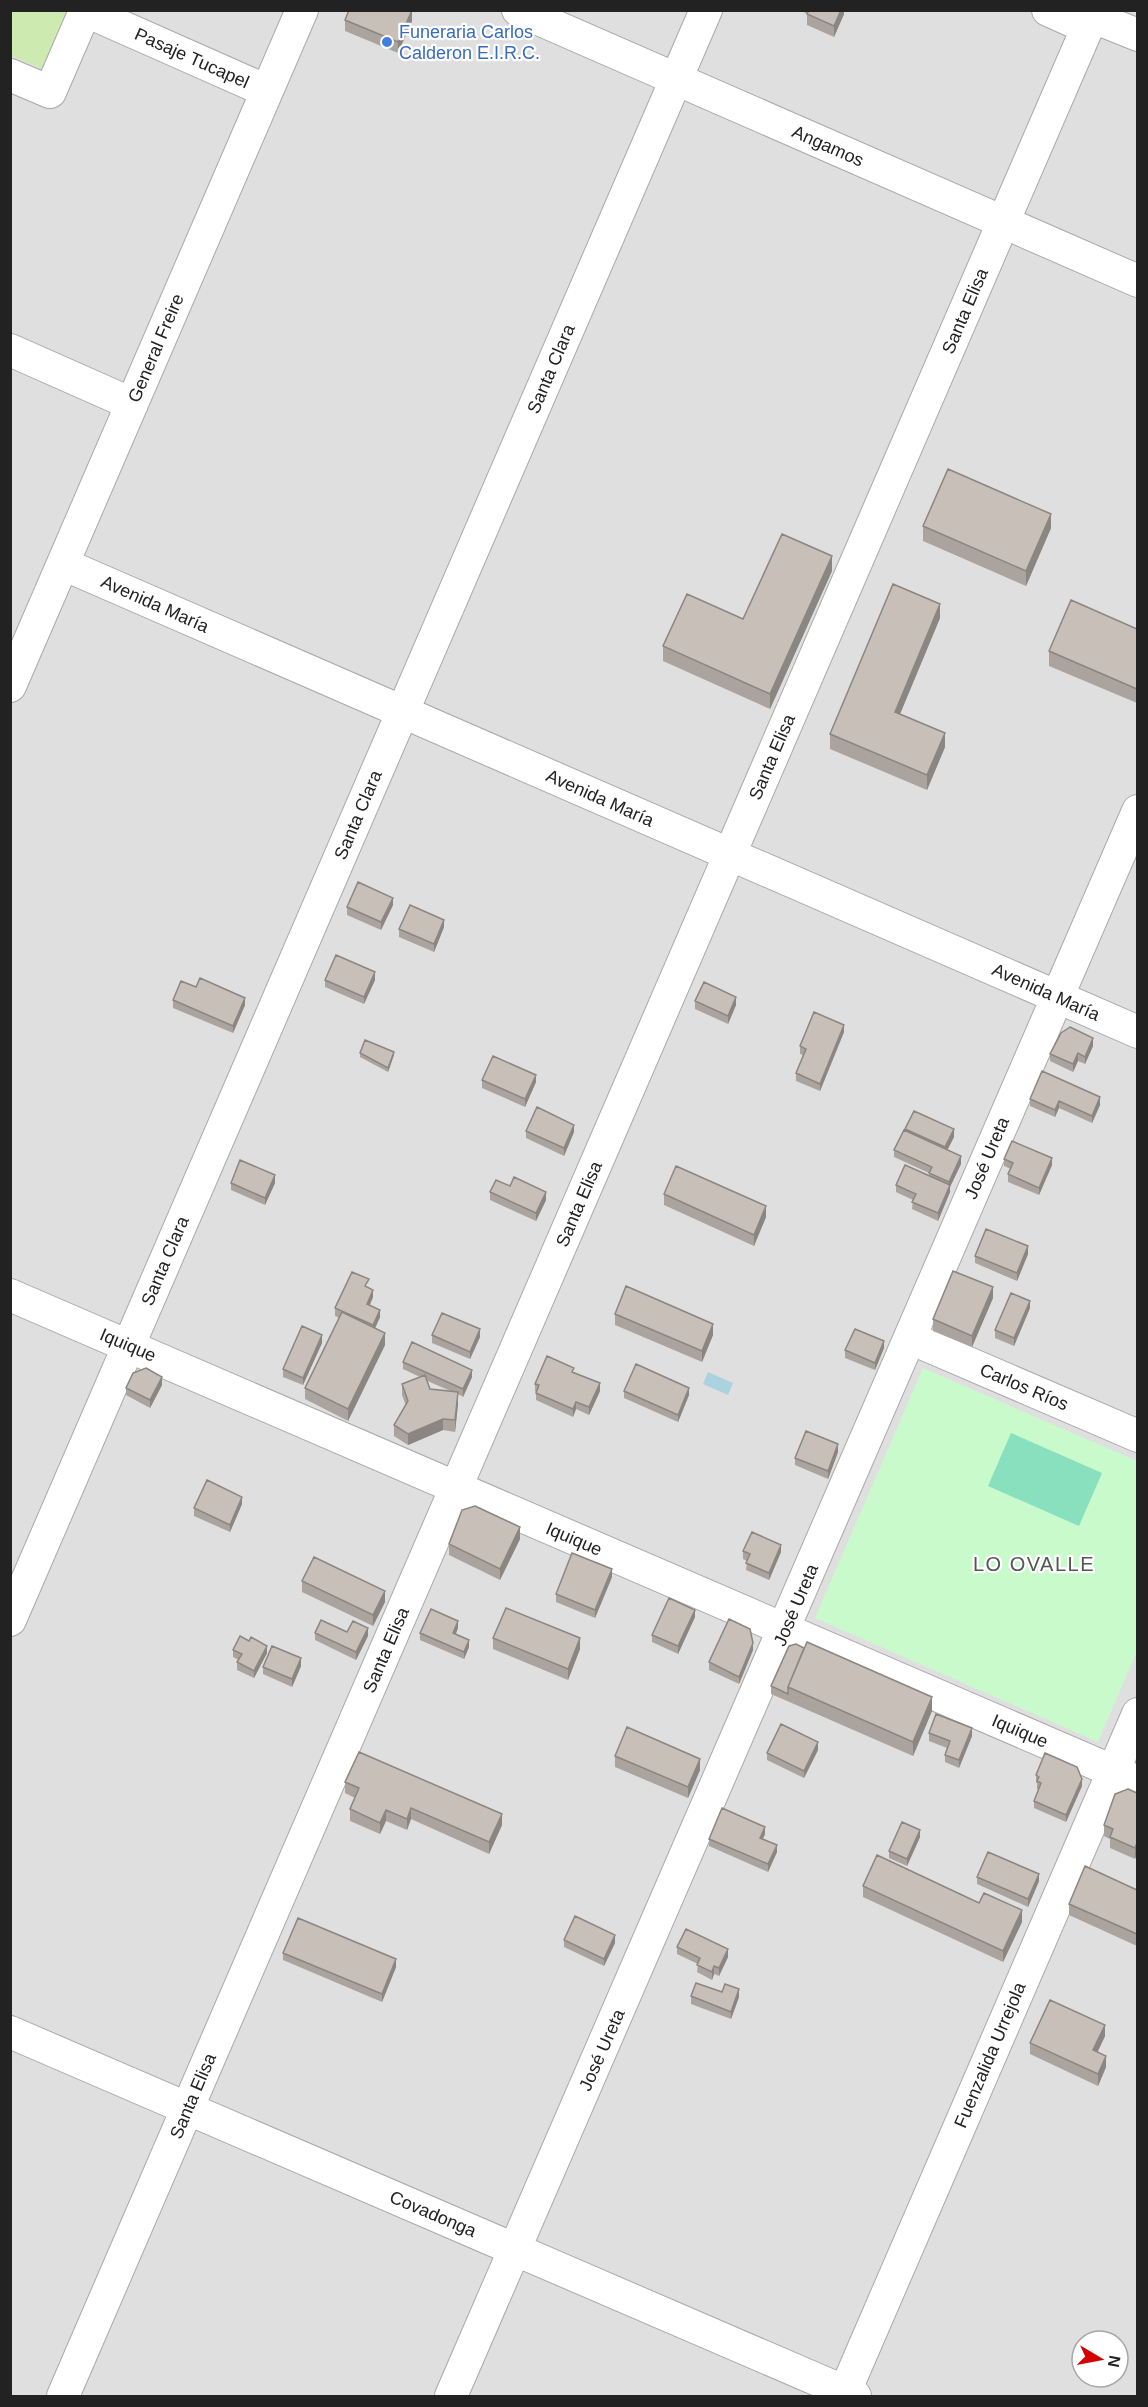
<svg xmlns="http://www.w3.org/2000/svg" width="1148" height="2407" viewBox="0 0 1148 2407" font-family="Arial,sans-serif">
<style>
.residential{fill:#e0dfdf;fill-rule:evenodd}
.grass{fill:#cdebb0}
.park{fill:#c8facc}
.pitch{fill:#88e0be}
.water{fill:#aad3df}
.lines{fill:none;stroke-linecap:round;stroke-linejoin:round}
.minor-casing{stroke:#a9a9a9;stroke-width:34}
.minor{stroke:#fff;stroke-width:32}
.wall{fill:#aba49e;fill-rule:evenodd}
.shaded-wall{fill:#8b8681}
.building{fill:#c7bfb8;stroke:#8b8681;stroke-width:1.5}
.shop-dot{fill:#3f7fe0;stroke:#fff;stroke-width:2}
.labels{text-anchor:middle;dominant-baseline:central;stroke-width:4.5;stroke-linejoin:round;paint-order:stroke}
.shop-label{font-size:18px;fill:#366cbe;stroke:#fff;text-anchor:start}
.street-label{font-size:18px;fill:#222;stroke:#fff}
.neighbourhood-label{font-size:20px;letter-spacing:1.5px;fill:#555;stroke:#fff}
</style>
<rect width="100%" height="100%" fill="#f2efe9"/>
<path class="residential" d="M11,11H1137V2396H11ZM1082,2341H1118V2377H1082Z"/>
<path class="grass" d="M11,11H58L68,15L44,70L11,55Z"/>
<path class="park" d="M923,1368L1137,1461V1651L1098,1742L815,1618Z"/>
<path class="pitch" d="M1011,1433L1102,1473L1079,1526L988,1486Z"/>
<path class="water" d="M708,1372L733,1383L728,1395L703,1384Z"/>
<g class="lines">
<defs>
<path id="minor" d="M84,10L267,91
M518,10L1138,281
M1048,10L1088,28
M1093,17L1138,35
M10,75L50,92L85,11
M10,350L132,404
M63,564L1138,1032
M10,686L302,10
M10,1295L1138,1782
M910,1338L1138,1436
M10,1620L706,10
M10,2032L855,2396
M63,2396L1095,10
M451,2396L1138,811
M843,2396L1138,1714"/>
</defs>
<use href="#minor" class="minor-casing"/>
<use href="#minor" class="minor"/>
</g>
<path class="wall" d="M800,10H844V14L834,37L807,25V14Z
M345,20L412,21L398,53L345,31Z
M923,526L1051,528L1026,586L923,541Z
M832,571L770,709L663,661V646L743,619Z
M940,618L900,714L945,747L927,790L830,749V734Z
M1137,629V703L1049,666V651Z
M393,905L381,930L347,915V907Z
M444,927L434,952L399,937V929Z
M325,980H375L364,1004L325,987Z
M173,1000L245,1005L233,1033L173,1008Z
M695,1001L736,1005L728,1024L695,1009Z
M844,1032L820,1091L796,1081V1073L803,1055L800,1054V1046Z
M1093,1046L1085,1064L1078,1061L1073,1072L1050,1061V1054Z
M360,1053L394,1055L388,1072L360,1057Z
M482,1080L536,1082L525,1107L482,1088Z
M1030,1099L1100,1105L1092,1123L1059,1108L1055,1117L1030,1106Z
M905,1129L954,1137L947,1150L961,1164L950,1187V1192L938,1221L912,1209L913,1200L896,1192V1185L929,1175V1173L894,1157V1150L905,1131Z
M526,1131L574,1132L564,1156L526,1138Z
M1004,1159L1052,1165L1039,1195L1008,1182V1174L1011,1169L1004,1166Z
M231,1183H275L265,1205L231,1190Z
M510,1186L546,1200L536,1221L490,1200V1192Z
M664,1194L766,1217L754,1246L664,1205Z
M1028,1254L1017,1281L975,1263V1256Z
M369,1287L368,1288L373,1297L370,1305L380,1317L375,1328L385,1345L348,1421L305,1399V1388L339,1318L335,1316V1308Z
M993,1298L972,1347L933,1331V1319Z
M1030,1308L1014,1346L995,1338V1330Z
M615,1314L713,1335L702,1362L615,1325Z
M432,1335L480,1337L470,1359L432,1343Z
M322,1343L303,1385L283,1377V1369Z
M884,1348L875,1370L845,1358V1350Z
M403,1362L472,1377L463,1397L458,1394V1404L455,1432L443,1430L408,1445L394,1436V1425L406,1406L402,1395V1384L420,1377L403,1369ZM426,1380L432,1383L453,1392L430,1389Z
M574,1373L600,1391L589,1415L576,1409L573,1417L536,1400V1392L535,1391V1384Z
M162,1385L150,1408L126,1395V1388Z
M624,1391L689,1395L678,1422L624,1398Z
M838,1452L828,1479L795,1465V1458Z
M242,1504L230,1532L194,1516V1508Z
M520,1539L500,1580L449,1555V1544Z
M743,1551L781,1552L769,1580L746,1570L747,1561L743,1559Z
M612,1577L595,1618L556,1602V1594Z
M302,1581L385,1602L373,1626L302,1592Z
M695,1617L678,1654L652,1642V1635Z
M458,1628L456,1634L469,1647L464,1659L420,1640V1633Z
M315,1633L368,1636L356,1660L315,1640Z
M493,1638L580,1649L568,1680L493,1649Z
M789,1646L932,1711L913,1756L771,1694V1686Z
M233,1650L267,1653L254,1678L237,1670V1662L239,1660L233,1657Z
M753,1650L739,1684L709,1670V1662Z
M301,1666L292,1687L263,1674V1667Z
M929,1733L972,1736L959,1768L945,1762V1755L947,1748L929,1741Z
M818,1750L804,1778L767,1760V1753Z
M615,1756L700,1770L688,1798L615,1767Z
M1036,1775L1082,1786L1066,1822L1034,1808V1801L1039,1789H1037V1783H1036Z
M345,1782L502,1825L489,1854L411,1819L407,1830L386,1821L380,1834L350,1821V1809L355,1798L345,1793Z
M1137,1793L1135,1859L1110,1848V1839L1104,1836V1825Z
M765,1834L763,1839L777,1852L768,1872L709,1846V1839Z
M920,1837L907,1866L889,1858V1851Z
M977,1877L1039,1881L1028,1907L977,1884Z
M863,1886L1022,1922L1003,1962L863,1897Z
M1137,1890V1946L1069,1915V1904Z
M564,1940L615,1943L604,1966L564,1947Z
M677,1947L728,1957L719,1976L714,1974L712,1980L697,1972L698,1964L677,1954Z
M283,1953L396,1967L382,2002L283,1960Z
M722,1992L739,1997L731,2019L691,2004V1996Z
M1105,2036L1097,2052L1106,2067L1098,2086L1030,2054V2043Z"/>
<path class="shaded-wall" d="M412,10V21L398,53V42Z
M841,10H844V14L834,37V26Z
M1051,514V528L1026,586V571Z
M832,556V571L770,709V694Z
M940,604V618L895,726V712Z
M945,733V747L927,790V775Z
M393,898V905L381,930V922Z
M444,920V927L434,952V944Z
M375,972V980L364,1004V997Z
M736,997V1005L728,1024V1016Z
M245,998V1005L233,1033V1026Z
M844,1025V1032L820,1091V1084Z
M1093,1038V1046L1085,1064V1057Z
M394,1052V1055L388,1072V1068Z
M1078,1053V1061L1073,1072V1064Z
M536,1075V1082L525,1107V1099Z
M1100,1097V1105L1092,1123V1116Z
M1059,1101V1108L1055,1117V1110Z
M574,1125V1132L564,1156V1148Z
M954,1129V1137L945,1155V1147Z
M961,1156V1164L950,1187V1192L938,1221V1213L949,1188V1182Z
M1052,1158V1165L1039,1195V1188Z
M275,1175V1183L265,1205V1198Z
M546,1192V1200L536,1221V1213Z
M766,1206V1217L754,1246V1235Z
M1028,1246V1254L1017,1281V1273Z
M993,1287V1298L972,1347V1336Z
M373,1290V1297L367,1311V1304Z
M1030,1301V1308L1014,1346V1338Z
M380,1310V1317L373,1333V1325Z
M713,1324V1335L702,1362V1351Z
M480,1329V1337L470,1359V1352Z
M385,1333V1345L348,1421V1409Z
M322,1335V1343L303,1385V1378Z
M884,1341V1348L875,1370V1363Z
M472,1370V1377L463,1397V1389Z
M162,1377V1385L150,1408V1400Z
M600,1383V1391L589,1415V1407Z
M689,1388V1395L678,1422V1415Z
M458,1392V1404L455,1432V1420Z
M576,1402V1409L573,1417V1409Z
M443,1419V1430L408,1445V1434Z
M838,1444V1452L828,1479V1471Z
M242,1497V1504L230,1532V1525Z
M520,1527V1539L500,1580V1569Z
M781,1545V1552L769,1580V1573Z
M612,1569V1577L595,1618V1610Z
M385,1591V1602L373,1626V1615Z
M695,1610V1617L678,1654V1646Z
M458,1621V1628L453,1640V1633Z
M368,1628V1636L356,1660V1652Z
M580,1638V1649L568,1680V1669Z
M469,1640V1647L464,1659V1652Z
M753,1643V1650L739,1684V1677Z
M267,1646V1653L254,1678V1671Z
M301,1658V1666L292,1687V1679Z
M932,1697V1711L913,1756V1742Z
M972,1728V1736L959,1768V1760Z
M818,1742V1750L804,1778V1771Z
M700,1759V1770L688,1798V1787Z
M1082,1779V1786L1066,1822V1815Z
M411,1808V1819L407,1830V1819Z
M386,1810V1821L380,1834V1823Z
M502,1814V1825L489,1854V1842Z
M765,1827V1834L760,1845V1838Z
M920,1830V1837L907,1866V1859Z
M1137,1843V1855L1135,1859V1848Z
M777,1845V1852L768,1872V1864Z
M1039,1874V1881L1028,1907V1899Z
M1022,1910V1922L1003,1962V1951Z
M615,1935V1943L604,1966V1959Z
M728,1949V1957L719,1976V1968Z
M396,1959V1967L382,2002V1994Z
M714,1966V1974L712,1980V1972Z
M739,1989V1997L731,2019V2012Z
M1105,2025V2036L1093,2062V2050Z
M1106,2056V2067L1098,2086V2074Z"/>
<path class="building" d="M349,10H412L398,42L345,20Z
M809,10H841L834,26L807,14Z
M948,469L1051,514L1026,571L923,526Z
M782,534L832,556L770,694L663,646L687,594L743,619Z
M893,584L940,604L895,712L945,733L927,775L830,734Z
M1071,600L1137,629V689L1049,651Z
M358,882L393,898L381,922L347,907Z
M410,905L444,920L434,944L399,929Z
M336,955L375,972L364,997L325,980Z
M200,978L245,998L233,1026L173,1000L181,981L196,987Z
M704,982L736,997L728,1016L695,1001Z
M814,1012L844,1025L820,1084L796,1073L806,1049L800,1046Z
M1070,1027L1093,1038L1085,1057L1078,1053L1073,1064L1050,1054L1061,1033Z
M365,1040L394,1052L388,1068L360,1053Z
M493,1056L536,1075L525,1099L482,1080Z
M1042,1071L1100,1097L1092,1116L1059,1101L1055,1110L1030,1099Z
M537,1107L574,1125L564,1148L526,1131Z
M914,1111L954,1129L945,1147L905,1129Z
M904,1130L961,1156L949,1182L929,1173L932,1167L894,1150Z
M1012,1141L1052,1158L1039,1188L1008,1174L1013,1163L1004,1159Z
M240,1160L275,1175L265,1198L231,1183Z
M905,1165L950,1185L938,1213L912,1202L916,1194L896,1185Z
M676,1166L766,1206L754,1235L664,1194Z
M514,1177L546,1192L536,1213L490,1192L496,1180L510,1186Z
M986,1229L1028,1246L1017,1273L975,1256Z
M953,1271L993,1287L972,1336L933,1319Z
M352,1272L369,1279L365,1286L373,1290L367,1304L380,1310L373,1325L335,1308Z
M626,1286L713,1324L702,1351L615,1314Z
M1011,1293L1030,1301L1014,1338L995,1330Z
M342,1312L385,1333L348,1409L305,1388Z
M442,1313L480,1329L470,1352L432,1335Z
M302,1326L322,1335L303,1378L283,1369Z
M855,1329L884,1341L875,1363L845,1350Z
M412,1342L472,1370L463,1389L403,1362Z
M547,1356L574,1368L572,1372L600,1383L589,1407L576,1402L573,1409L536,1393L539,1385L535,1384Z
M636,1364L689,1388L678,1415L624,1391Z
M146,1368L162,1377L150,1400L126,1388L133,1373Z
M425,1375L430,1389L458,1392L455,1420L443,1419L408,1434L394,1425L408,1401L402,1384Z
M806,1431L838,1444L828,1471L795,1458Z
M207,1480L242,1497L230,1525L194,1508Z
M475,1506L520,1527L500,1569L449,1544L462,1510Z
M752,1532L781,1545L769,1573L746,1563L750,1554L743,1551Z
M572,1553L612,1569L595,1610L556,1594Z
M314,1557L385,1591L373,1615L302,1581Z
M669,1598L695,1610L678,1646L652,1635Z
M506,1608L580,1638L568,1669L493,1638Z
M431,1609L458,1621L453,1633L469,1640L464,1652L420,1633Z
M729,1619L750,1629L753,1643L739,1677L709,1662Z
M321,1620L347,1632L353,1621L368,1628L356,1652L315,1633Z
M240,1636L249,1641L251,1637L267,1646L254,1671L237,1662L242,1654L233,1650Z
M807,1642L932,1697L913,1742L788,1687Z
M796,1644L804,1648L788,1687V1694L771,1686L789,1646Z
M272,1646L301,1658L292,1679L263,1667Z
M936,1714L972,1728L959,1760L945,1755L950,1741L929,1733Z
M781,1724L818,1742L804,1771L767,1753Z
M627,1727L700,1759L688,1787L615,1756Z
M359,1752L502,1814L489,1842L411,1808L407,1819L386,1810L380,1823L350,1809L359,1788L345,1782Z
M1045,1753L1077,1767L1082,1779L1066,1815L1034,1801L1041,1783L1037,1781L1039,1777L1036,1775Z
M1128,1789L1137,1793V1843L1135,1848L1110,1837L1113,1829L1104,1825L1115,1794Z
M722,1808L765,1827L760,1838L777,1845L768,1864L709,1839Z
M902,1822L920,1830L907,1859L889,1851Z
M988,1852L1039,1874L1028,1899L977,1877Z
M877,1855L979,1903L984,1893L1022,1910L1003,1951L863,1886Z
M1085,1866L1137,1890V1934L1069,1904Z
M575,1916L615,1935L604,1959L564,1940Z
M298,1918L396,1959L382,1994L283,1953Z
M686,1929L728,1949L719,1968L714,1966L712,1972L697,1965L700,1958L677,1947Z
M696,1983L722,1992L725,1984L739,1989L731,2012L691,1996Z
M1050,2000L1105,2025L1093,2050L1106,2056L1098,2074L1030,2043Z"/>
<circle class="shop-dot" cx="387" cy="42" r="6"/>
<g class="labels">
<g class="shop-label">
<text x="399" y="32">Funeraria Carlos<tspan x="399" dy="21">Calderon E.I.R.C.</tspan></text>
</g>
<g class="street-label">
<text transform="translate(192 58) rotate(24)">Pasaje Tucapel</text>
<text transform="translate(828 146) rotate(24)">Angamos</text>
<text transform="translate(965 311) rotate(-67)">Santa Elisa</text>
<text transform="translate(156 348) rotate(-67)">General Freire</text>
<text transform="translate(551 369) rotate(-67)">Santa Clara</text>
<text transform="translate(155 604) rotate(24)">Avenida María</text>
<text transform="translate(772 757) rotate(-67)">Santa Elisa</text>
<text transform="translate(600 798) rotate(24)">Avenida María</text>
<text transform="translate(358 815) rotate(-67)">Santa Clara</text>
<text transform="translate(1046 992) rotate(24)">Avenida María</text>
<text transform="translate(987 1158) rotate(-67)">José Ureta</text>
<text transform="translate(579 1204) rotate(-67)">Santa Elisa</text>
<text transform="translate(165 1261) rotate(-67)">Santa Clara</text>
<text transform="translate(128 1345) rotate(23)">Iquique</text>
<text transform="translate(1024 1387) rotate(23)">Carlos Ríos</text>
<text transform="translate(574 1539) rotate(23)">Iquique</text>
<text transform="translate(796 1605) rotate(-67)">José Ureta</text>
<text transform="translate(386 1650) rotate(-67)">Santa Elisa</text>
<text transform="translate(1020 1731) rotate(23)">Iquique</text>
<text transform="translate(602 2050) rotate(-66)">José Ureta</text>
<text transform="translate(990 2055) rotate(-67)">Fuenzalida Urrejola</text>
<text transform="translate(193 2096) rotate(-67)">Santa Elisa</text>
<text transform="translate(433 2214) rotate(23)">Covadonga</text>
</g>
<g class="neighbourhood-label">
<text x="1034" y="1564">LO OVALLE</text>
</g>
</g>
<rect width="1148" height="2407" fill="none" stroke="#222222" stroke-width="24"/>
<g transform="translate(1100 2359) rotate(100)"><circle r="28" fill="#ffffff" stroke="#a7a7a7" stroke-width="1.5"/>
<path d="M0-4.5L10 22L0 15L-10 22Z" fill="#d40000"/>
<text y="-9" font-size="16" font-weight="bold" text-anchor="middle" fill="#222222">N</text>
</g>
</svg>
